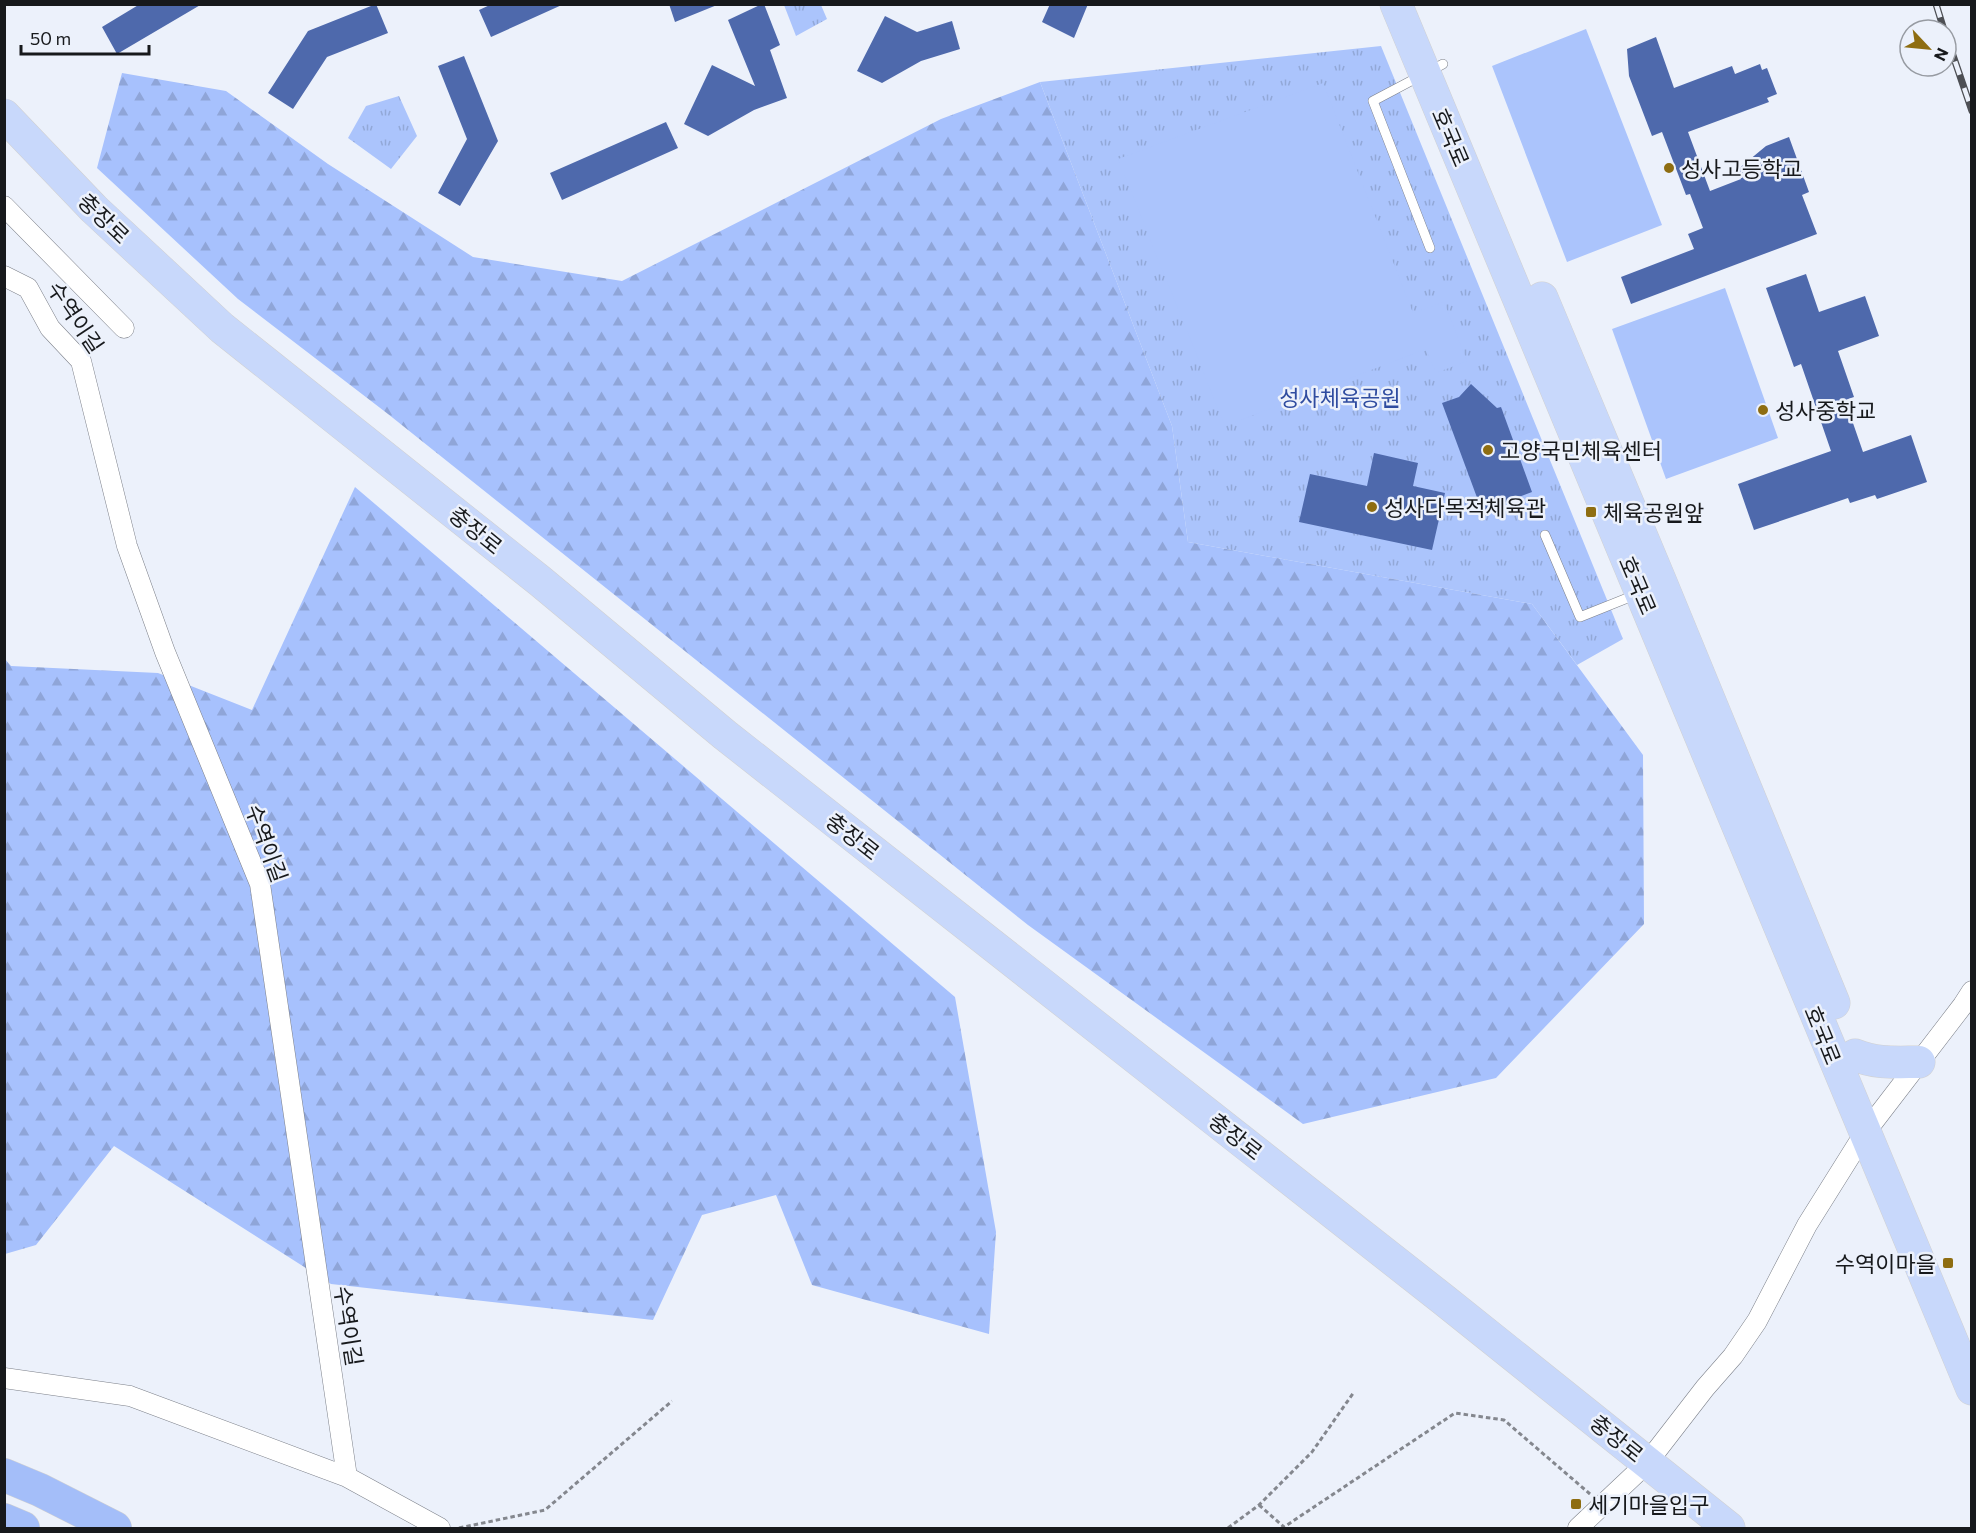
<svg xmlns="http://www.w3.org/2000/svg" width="1976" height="1533" viewBox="0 0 1976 1533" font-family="Commissioner,'Noto Sans KR',sans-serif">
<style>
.grass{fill:url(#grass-tufts)}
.forest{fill:url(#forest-firs)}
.pitch{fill:#abc4fc}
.building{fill:#4e69ac}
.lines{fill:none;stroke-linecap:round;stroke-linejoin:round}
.service-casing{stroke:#7d818a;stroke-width:10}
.minor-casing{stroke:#7d818a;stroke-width:21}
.primary-casing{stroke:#d1d1d2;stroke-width:33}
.motorway-casing{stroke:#d1d1d2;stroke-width:34}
.path{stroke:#84878e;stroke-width:3;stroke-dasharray:4.5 3;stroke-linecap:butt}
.service{stroke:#fff;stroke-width:9}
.minor{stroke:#fff;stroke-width:20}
.primary{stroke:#c8d8fb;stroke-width:32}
.motorway{stroke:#a4bef9;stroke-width:33}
.rail-casing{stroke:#4d4f54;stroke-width:7}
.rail{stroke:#ecf1fb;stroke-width:4.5;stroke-dasharray:14;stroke-linecap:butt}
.poi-dot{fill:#8e6d11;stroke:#ecf1fb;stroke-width:2}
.labels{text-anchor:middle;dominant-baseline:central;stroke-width:5;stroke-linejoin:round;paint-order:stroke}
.street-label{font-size:22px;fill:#17191c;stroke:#ecf1fb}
.poi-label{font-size:22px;fill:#17191c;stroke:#ecf1fb;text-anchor:start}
.park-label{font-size:22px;fill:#2f4ca0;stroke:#ecf1fb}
</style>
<defs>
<pattern id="grass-tufts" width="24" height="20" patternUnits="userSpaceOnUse" patternTransform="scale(1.5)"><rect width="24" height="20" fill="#abc4fc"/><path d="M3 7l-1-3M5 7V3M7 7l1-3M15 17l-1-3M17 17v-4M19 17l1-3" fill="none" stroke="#92a8d7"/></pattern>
<pattern id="forest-firs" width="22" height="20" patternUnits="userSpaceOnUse" patternTransform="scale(1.5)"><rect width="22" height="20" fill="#a7c1fd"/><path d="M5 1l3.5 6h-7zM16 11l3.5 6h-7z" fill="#8fa5d8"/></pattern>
</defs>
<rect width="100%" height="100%" fill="#ecf1fb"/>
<path class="grass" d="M784,5H821L827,19L796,36Z
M1381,46L1623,639L1577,665L1532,604L1188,542L1172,426L1040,82Z
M399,96L417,136L391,169L348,138L366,106Z"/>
<path class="forest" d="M122,73L226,91L328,164L473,257L622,281L941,119L1040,82L1172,426L1188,542L1532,604L1643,755L1644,924L1496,1078L1303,1124L1028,925L388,414L238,299L97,168Z
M355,487L955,997L996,1232L989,1334L812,1285L776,1195L702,1215L653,1320L331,1284L114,1146L36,1245L5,1254L4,658L11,666L158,673L252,710Z"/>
<path class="pitch" d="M1586,29L1662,225L1567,262L1492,66Z
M1323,83L1413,313L1444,302L1467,361L1436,373L1426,349L1225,426L1118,159Z
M1725,288L1778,438L1666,479L1612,329Z"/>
<path class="building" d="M140,4H202L117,54L102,27Z
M376,4L388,33L327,57L293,109L268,93L308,31Z
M492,4H564L491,37L479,10Z
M669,4H716L717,5L675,22Z
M762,4H764L780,45L770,50L787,98L754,110L708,136L684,124L712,65L755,86L728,20Z
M1050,4H1088L1074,38L1042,22Z
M885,16L917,32L952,21L960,49L921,61L882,83L857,71Z
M1656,37L1674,88L1732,66L1735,74L1760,64L1762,70L1767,68L1777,94L1767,98L1769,102L1688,132L1710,191L1741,179L1737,170L1766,146L1789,137L1809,192L1802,195L1817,234L1631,304L1621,277L1694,249L1688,234L1703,228L1690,194L1686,195L1662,132L1652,136L1629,76L1627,49Z
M464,56L498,141L460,206L438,193L467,139L438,66Z
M666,122L678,148L562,200L550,173Z
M1806,274L1819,312L1865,296L1879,336L1838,351L1854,397L1845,400L1863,452L1911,435L1927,482L1877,499L1875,495L1850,503L1848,498L1754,530L1738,484L1831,451L1801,364L1794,367L1766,288Z
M1471,384L1497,408L1501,407L1532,492L1482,511L1442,403L1459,397Z
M1374,453L1418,463L1413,486L1445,493L1432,550L1299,522L1310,474L1367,486Z"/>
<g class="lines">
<defs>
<path id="service" d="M1430,248L1373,101L1443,64
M1545,535L1580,617L1635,595"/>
<path id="minor" d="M4,206L124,328
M4,276L28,288L50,328L81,361L127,546L165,652L260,884L347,1477
M4,1378L130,1396L347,1477L440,1528
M1578,1528L1647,1463L1705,1388L1733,1356L1757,1321L1807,1225L1864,1134L1963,1005L1972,991"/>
<path id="primary" d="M1396,4L1972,1389
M4,115L94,209L222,328L540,581L725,735L1444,1300L1729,1528
M1542,298L1660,580L1834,1003
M1855,1055C1876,1064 1897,1062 1919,1062"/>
<path id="motorway" d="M4,1475L40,1490L115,1528
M4,1520L23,1528"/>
</defs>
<use href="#service" class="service-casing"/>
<use href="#minor" class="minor-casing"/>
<use href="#primary" class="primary-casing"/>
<use href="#motorway" class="motorway-casing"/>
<path class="path" d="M1259,1505L1284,1527L1455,1413L1504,1420L1590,1494
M459,1528L545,1510L672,1401
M1228,1528L1259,1505L1312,1452L1354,1392"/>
<use href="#service" class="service"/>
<use href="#minor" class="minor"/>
<use href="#primary" class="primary"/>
<use href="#motorway" class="motorway"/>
<defs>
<path id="rail" d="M1936,4L1944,30
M1946,35L1972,111"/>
</defs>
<use href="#rail" class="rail-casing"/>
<use href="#rail" class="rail"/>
</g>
<g class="poi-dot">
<circle cx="1669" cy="168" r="6"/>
<circle cx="1763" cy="410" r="6"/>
<circle cx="1488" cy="450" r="6"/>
<circle cx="1372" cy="507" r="6"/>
<rect x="1585" y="506" width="12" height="12" rx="3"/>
<rect x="1942" y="1257" width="12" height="12" rx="3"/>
<rect x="1570" y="1498" width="12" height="12" rx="3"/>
</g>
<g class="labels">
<g class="street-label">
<text transform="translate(1451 137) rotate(67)">호국로</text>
<text transform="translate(104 218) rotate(44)">충장로</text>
<text transform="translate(76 317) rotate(56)">수역이길</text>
<text transform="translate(476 530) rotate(39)">충장로</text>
<text transform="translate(1638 585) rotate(67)">호국로</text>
<text transform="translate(853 836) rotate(38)">충장로</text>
<text transform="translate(267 843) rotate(70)">수역이길</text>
<text transform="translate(1823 1035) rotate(68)">호국로</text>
<text transform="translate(1236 1136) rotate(38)">충장로</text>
<text transform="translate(349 1326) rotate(81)">수역이길</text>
<text transform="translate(1617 1438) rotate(39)">충장로</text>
</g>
<g class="poi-label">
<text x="1681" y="168">성사고등학교</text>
<text x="1775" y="410">성사중학교</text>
<text x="1500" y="450">고양국민체육센터</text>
<text x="1384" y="507">성사다목적체육관</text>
<text x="1603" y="512">체육공원앞</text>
<text x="1936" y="1263" text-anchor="end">수역이마을</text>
<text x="1588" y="1504">세기마을입구</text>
</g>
<g class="park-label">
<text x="1340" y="397">성사체육공원</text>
</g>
</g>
<rect width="1976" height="1533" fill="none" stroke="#17191c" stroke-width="12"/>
<g transform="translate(1928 48) rotate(116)"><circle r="28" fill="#ecf1fb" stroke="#979ba2" stroke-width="1.5"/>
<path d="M0-4.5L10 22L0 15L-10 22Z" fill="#8e6d11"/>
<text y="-9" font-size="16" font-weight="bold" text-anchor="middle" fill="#17191c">N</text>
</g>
<path d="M21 45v9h128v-9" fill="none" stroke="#17191c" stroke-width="3"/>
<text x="30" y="45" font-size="18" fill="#17191c" stroke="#ecf1fb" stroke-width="4.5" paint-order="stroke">50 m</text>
</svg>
